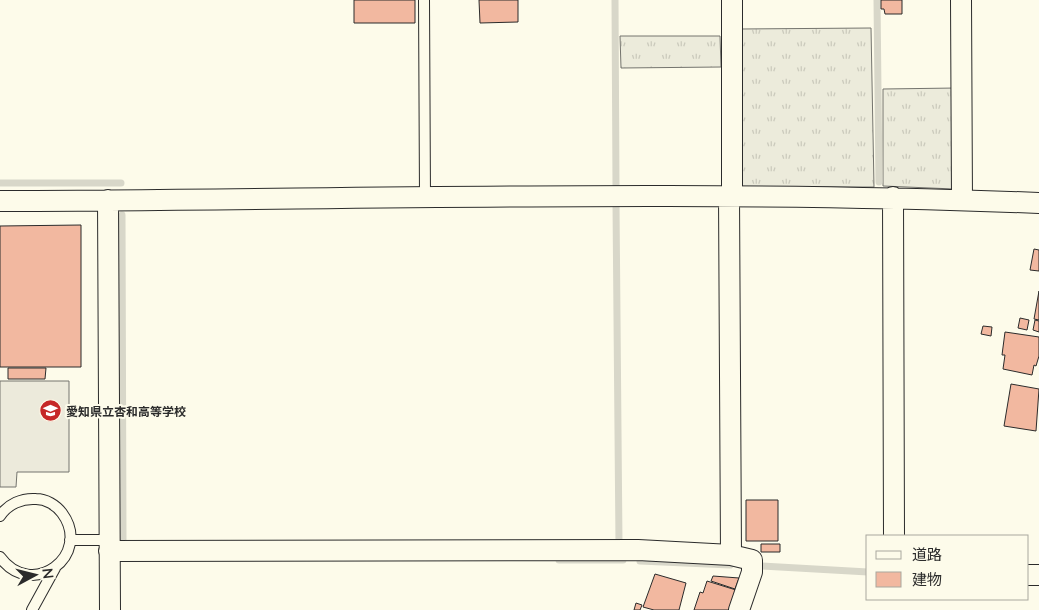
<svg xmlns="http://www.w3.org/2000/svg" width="1039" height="610" viewBox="0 0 1039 610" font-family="Lato,'Noto Sans JP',sans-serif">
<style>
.grass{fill:url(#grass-tufts);stroke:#74746e}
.parking{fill:#eceadb;stroke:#74746e}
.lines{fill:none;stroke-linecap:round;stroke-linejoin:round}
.stream{stroke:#d8d7c9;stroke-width:7}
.building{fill:#f2b8a0;stroke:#2b2b2b}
.lane-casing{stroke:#2b2b2b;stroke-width:12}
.street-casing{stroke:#2b2b2b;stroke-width:22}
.lane{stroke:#fdfbea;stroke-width:10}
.street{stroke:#fdfbea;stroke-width:20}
.labels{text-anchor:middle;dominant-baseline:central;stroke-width:4;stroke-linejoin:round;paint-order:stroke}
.poi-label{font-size:12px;font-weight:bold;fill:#2b2b2b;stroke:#fdfbea;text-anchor:start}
</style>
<defs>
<pattern id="grass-tufts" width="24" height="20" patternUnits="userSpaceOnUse" patternTransform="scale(1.25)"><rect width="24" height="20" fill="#ecebdb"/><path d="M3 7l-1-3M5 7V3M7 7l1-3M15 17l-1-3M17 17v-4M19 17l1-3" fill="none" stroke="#cbcabc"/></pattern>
</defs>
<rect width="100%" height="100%" fill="#fdfbea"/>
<path class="grass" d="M871,28L874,187H741L740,29Z
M620,36H720L721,67L621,68Z
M956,88L954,189L883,186V89Z"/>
<path class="parking" d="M0,381H69V472H17L16,487H0Z"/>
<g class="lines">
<path class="stream" d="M615,0L616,186
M877,0L879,182
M0,183H121
M616,204L619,544
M122,215L123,542
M559,560H623
M640,561L730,565
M761,566L868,572"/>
</g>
<path class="building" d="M354,0H415V23H354Z
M479,0H518V22L480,23Z
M881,0H902V14H885L884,9H881Z
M81,225V367H0V226Z
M1034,249L1039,250V271L1030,270Z
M1039,291V320L1034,319Z
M1020,318L1029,320L1027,330L1018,328Z
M1035,320L1039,321V332L1033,330Z
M983,326L992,327L991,336L981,334Z
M1005,332L1039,337V356L1036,366L1034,365L1032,375L1003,369L1005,355H1002Z
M8,368H46L45,379H8Z
M1011,384L1039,389L1036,431L1004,426Z
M746,500H778V541H746Z
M761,544H780V552H761Z
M655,574L686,583L679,610H654L643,607Z
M713,576L739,578L735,589L711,581Z
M707,581L736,590L730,610H694L700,592L703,593Z
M636,603L642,605L640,610H634Z"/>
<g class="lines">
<defs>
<path id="lane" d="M424,0L425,197
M0,516C8,504 22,498 36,499C46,499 56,505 62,513C93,555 32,601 0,557
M70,540H109
M32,610L55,568"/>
<path id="street" d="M961,0L962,200
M729,195L731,555L752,560V572L739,610
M732,195V0
M893,197L894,536
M108,200L110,610
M0,201C346,200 693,189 1039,203
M109,551L638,550L731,555
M1028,575H1039"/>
</defs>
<use href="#lane" class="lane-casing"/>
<use href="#street" class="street-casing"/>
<use href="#lane" class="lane"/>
<use href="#street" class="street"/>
</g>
<defs>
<symbol id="school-disc" viewBox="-11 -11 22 22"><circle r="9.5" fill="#c62828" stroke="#fdfbea"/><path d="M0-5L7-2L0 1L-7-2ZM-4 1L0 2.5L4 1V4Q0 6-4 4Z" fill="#fff"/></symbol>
</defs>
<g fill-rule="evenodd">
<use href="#school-disc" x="38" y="398" width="25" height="25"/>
</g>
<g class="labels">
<g class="poi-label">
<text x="66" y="411">愛知県立杏和高等学校</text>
</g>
</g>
<rect x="866" y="535" width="162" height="65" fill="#fdfbea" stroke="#a9a89e"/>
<rect x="876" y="551" width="25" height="8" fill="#fdfbea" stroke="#a9a89e"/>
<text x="912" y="560" font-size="15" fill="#2b2b2b">道路</text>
<rect x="876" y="572" width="25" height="15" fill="#f2b8a0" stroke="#a9a89e"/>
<text x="912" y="585" font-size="15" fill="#2b2b2b">建物</text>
<g transform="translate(35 575) rotate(83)" stroke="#fdfbea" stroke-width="4" paint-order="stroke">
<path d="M0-4L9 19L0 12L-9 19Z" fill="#2b2b2b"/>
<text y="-8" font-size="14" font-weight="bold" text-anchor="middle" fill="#2b2b2b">N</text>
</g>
</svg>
